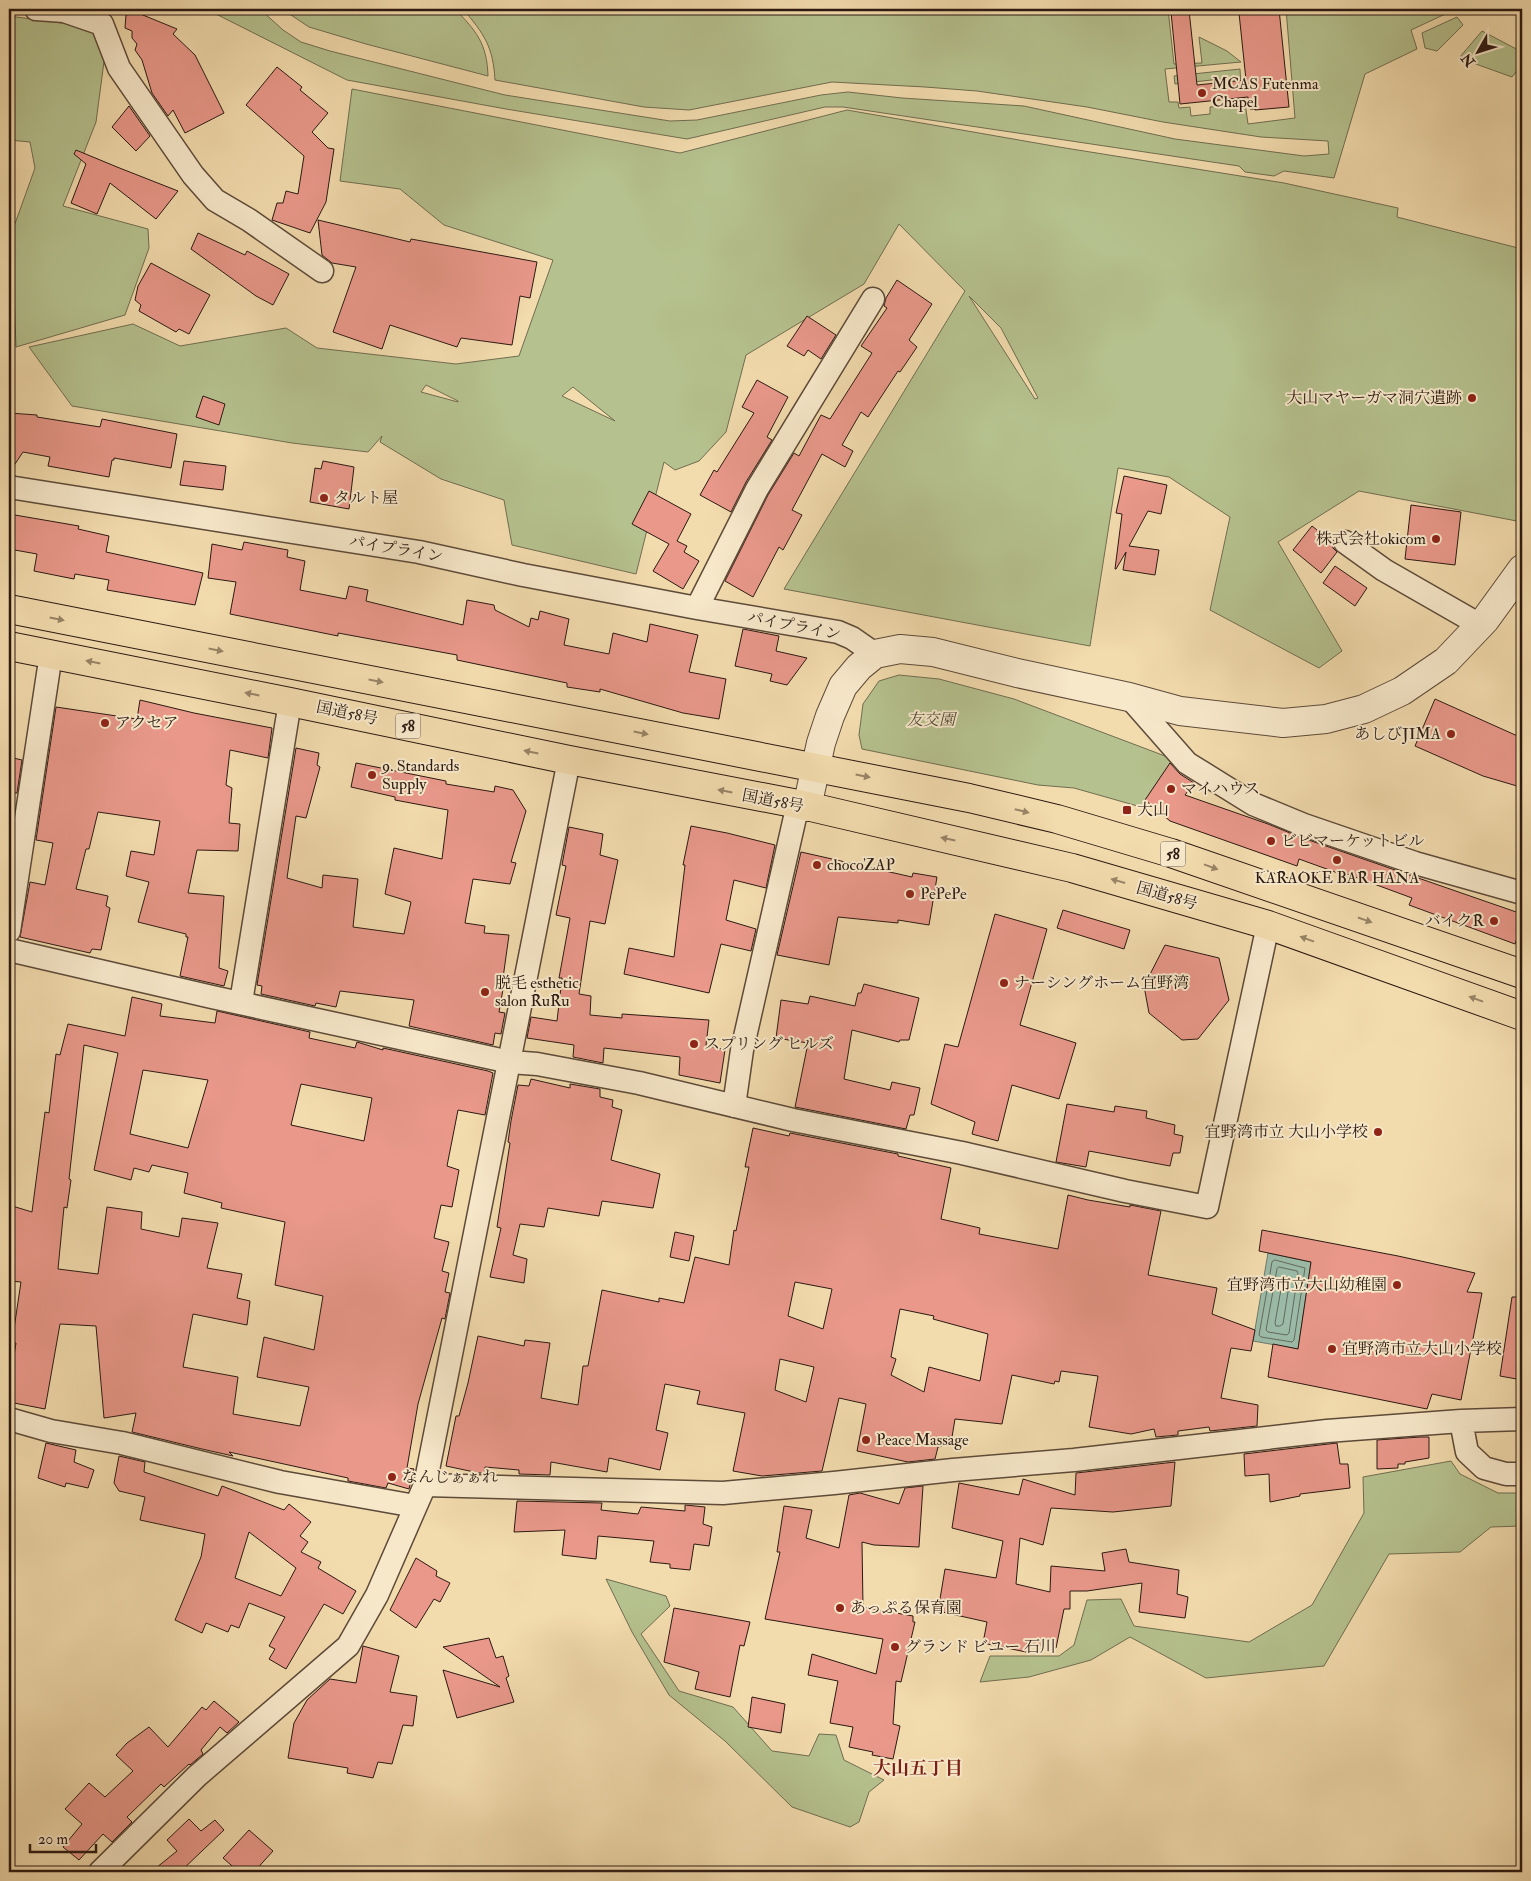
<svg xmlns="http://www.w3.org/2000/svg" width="1531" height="1881" viewBox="0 0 1531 1881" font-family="'IM FELL Double Pica','Noto Serif JP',serif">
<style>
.green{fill:#b5c18e;stroke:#706d50;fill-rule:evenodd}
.water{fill:#9bbba8;stroke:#6e7a6c}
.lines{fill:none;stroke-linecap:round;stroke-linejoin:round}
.shore{stroke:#636a5d;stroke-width:1}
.building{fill:#e9988a;stroke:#2b1912;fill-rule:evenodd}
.minor-casing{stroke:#5d4a39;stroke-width:25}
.tertiary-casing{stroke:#5d4a39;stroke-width:30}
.trunk-casing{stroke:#2b1912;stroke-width:30}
.minor{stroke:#f7e8ca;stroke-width:22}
.tertiary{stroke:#f7e8ca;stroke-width:28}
.trunk{stroke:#f2dbad;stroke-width:28}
.oneway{fill:#988467}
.poi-dot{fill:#8f2418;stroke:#f7e8ca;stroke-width:2}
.labels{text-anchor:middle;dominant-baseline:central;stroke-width:4;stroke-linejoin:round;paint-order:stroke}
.shield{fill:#f7e8ca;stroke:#685749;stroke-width:1}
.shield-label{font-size:15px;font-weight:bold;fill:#2b1912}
.poi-label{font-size:16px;fill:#2b1912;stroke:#f7e8ca;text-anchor:start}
.street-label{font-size:16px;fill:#2b1912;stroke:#f7e8ca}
.park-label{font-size:16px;font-style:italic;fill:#544b37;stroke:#f7e8ca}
.neighbourhood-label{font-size:18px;font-weight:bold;fill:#7a1f14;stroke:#f7e8ca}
</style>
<rect width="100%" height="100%" fill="#f2dbad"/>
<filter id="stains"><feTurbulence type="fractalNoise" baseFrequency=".004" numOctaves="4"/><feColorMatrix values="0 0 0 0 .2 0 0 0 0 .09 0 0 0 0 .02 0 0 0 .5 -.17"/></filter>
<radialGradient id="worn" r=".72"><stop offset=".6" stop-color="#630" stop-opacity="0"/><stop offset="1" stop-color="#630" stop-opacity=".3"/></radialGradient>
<path class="green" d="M206,9H260L283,30L301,42L330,51L505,95L670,121L697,120L821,95L848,92L902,98L1024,106L1175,139L1304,156L1329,154L1328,141L1261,137L1163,122L1087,107L977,91L925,87L832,82L689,110L644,107L495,80C493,46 484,34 463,9H1168L1174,64L1202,63L1199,37L1227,51L1241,62L1165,69L1169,102H1178L1179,108L1190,107L1191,116L1210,114V107L1233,105L1232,97L1244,95L1248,124L1295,118L1286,9H1456L1411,30L1417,49L1365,74L1334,178L1284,171L1274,176L1245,172L1239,166L843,107H825L687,139L506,109L347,80Z
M282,9H455C476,31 487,43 488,76L366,44L309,27Z
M9,16L99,28L105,54L96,122L63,206L148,229L149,248L125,315L16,347L12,232L35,168L30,142L9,140Z
M1457,17L1463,25L1437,51L1425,48L1422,33Z
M1482,31L1522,52V64L1512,77L1459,58Z
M1240,69L1241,86H1232L1230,78L1175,84L1174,76Z
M352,89L680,153L847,110L1059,147L1284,183L1398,208L1397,217L1522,249V522L1359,491L1278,542L1342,651L1319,668L1210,610L1230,517L1169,477L1118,468L1090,646L784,589L965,291L899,224L864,284L746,355L726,432L699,461L675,470L664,462L636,574L512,545L504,500L441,479L380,442L382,436L368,452L292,443L72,406L29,347L133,324L180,346L286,328L317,348L456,364L519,356L553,260L444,225L400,189L340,181ZM969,296L1001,328L1038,398L1035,399ZM426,385L458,401V402L421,392ZM573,387L615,421L562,396Z
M899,675L939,679L1014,699L1173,759L1141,807L1074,788L1038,785L862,749L859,735L863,704L879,681Z
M1451,1461L1460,1474L1498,1493H1522V1526L1491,1527L1460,1552L1389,1554L1324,1666L1206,1678L1130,1637L1091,1660L1029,1677L980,1682L990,1656H1059L1074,1645L1087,1600L1121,1599L1134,1626L1249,1642L1312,1605L1364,1513L1363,1477Z
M606,1579L666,1596L670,1606L641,1634L679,1691L733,1707L772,1751L809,1756L819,1734L836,1735L844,1760L884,1780L869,1792L859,1822L850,1827L792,1807L725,1741L669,1695L632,1632Z"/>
<path class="water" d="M1268,1253L1311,1262L1298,1349L1253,1341Z"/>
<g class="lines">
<path class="shore" d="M1275,1260L1305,1268L1294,1340L1292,1342L1261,1337L1259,1335L1272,1262Z
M1279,1267L1297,1271L1298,1273L1289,1333L1287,1335L1268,1332L1266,1330L1277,1269Z
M1285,1276L1290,1279L1283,1324L1280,1326H1276L1275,1323L1283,1278Z"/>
</g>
<path class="building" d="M1279,9L1289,107L1255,110V109H1250L1248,97L1180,104L1171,12L1189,10L1197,85L1246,80L1239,13Z
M138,13L177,29L173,34L195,55L224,113L185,133L173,110L168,116L152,93L142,60L135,50L137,44L132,38V31L125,28L126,15Z
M277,67L302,87L300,90L328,113L312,132L328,148L334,149L326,202L310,233L272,220L277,203H283L286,191L298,194L304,156L246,105Z
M129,106L150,136L136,151L112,127Z
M76,150L117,167L178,191L156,219L110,183L97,214L71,203L86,164L74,154Z
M318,220L410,242L411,239L537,262L530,298L520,296L512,345L461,338L457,347L390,325L382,349L333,332L356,267L332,263L322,255Z
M198,233L245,255L247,251L289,274L273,305L256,296L191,249Z
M151,263L210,295L189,334L179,329L176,332L139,311L141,305L135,300L138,286Z
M897,280L932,304L909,340L917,347L900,372L898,371L868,417L861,412L842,445L853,451L845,467L822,454L792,510L802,515L783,550L779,547L753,597L725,581L768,495L794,453L799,456L821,415L830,419L872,353L861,346L887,308L884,306L886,298Z
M807,316L836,335L821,359L808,350L804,356L787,346Z
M757,380L788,397L767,437L772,440L746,482L731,512L700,495L714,470L717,472L754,413L742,407Z
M203,396L225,404L219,425L196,417Z
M9,413L37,415V417L100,427L102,419L177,434L171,468L114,458V460H112L109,477L48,466L50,457L23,452L9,473Z
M184,461L226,466L223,490L180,485Z
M323,461L354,467L349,509L310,502L315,468L321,469Z
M1124,476L1167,485L1161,514L1148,511L1129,546L1159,550L1155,575L1123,570L1126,552L1116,569H1115L1122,514L1116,513Z
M649,491L691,514L677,541L687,546L684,552L699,561L683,589L653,571L669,544L632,524Z
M1411,505L1461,512L1455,565L1405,559Z
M9,514L79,526L78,529L109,536L106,552L203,573L195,605L107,590L109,580L75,574L74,579L34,571L37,554L9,549Z
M1312,526L1332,542L1333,548L1337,552L1321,573L1293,550Z
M244,542L288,550L287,557L305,561L300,590L346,599L349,586L368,590L366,601L463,625L467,600L494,605L495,610L529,627L531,618L538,620L540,611L569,619L564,645L609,654L613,633L647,642L650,624L698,635L689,672L726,679L719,719L683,713L600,689V692L567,687V683L457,660V655L338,633V636L230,614L236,582L208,578L212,544L242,550Z
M1335,566L1367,588L1355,606L1323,583Z
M743,629L779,636L776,651L807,658L787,685L770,681L772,674L735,666Z
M1435,699L1522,738V768L1517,786L1483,776L1415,746Z
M140,700L194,713L272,728L268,758L230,750L226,785L232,788L229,823L240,824L238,851L197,850L188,893L224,896L219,968L228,971L224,986L180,976L188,937H186V934L138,922L149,882L126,876L131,851L154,855L160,821L98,812L89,849H86L76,889L108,896L106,906L110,908L101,950L92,949L90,953L20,937L30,882L45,885L53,843L36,840L56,707L137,719Z
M296,748L319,753L317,765L320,767L306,818L296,816L287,878L322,888L323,875L358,879L353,927L404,934L411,902L385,894L394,848L442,859L448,810L395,800V797L351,787L356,763L446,781V784L494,792L495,786L513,790L526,811L511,862L516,863L510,884L473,879L465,923L485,926L484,933L509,935L503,978H505L499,1012L505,1013L501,1034L495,1033L493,1045L409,1026L414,1000L340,991L336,1007L316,1003L315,1006L261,994L262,986L257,985Z
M9,757L22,760L17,793H9Z
M1170,763L1180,774L1194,783L1185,795L1268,824L1300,837L1522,914V923L1515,944L1409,905L1412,898L1347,874L1346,876L1299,859L1297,866L1170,821L1145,800Z
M691,826L727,833L775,845L766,888L734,880L726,920L756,929L751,951L721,944L709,993L624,974L629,948L674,957L685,865H683Z
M569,827L603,834L600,855L618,860L605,924L590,921L579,994L591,996L590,1015L622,1018V1014L709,1020L706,1045L725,1050L720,1083L679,1075L680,1057L604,1048L603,1063L573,1057L574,1045L527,1038L531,1017L557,1021L562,978H559L570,918L556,915L566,866L562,865Z
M801,852L912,877L913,873L937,877L929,925L898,920V923L838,917L829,965L777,955Z
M1063,910L1130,930L1124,949L1057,928Z
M995,914L1047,929L1020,1025L1076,1043L1059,1099L1012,1085L998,1141L972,1134L975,1122L931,1104L945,1044L958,1047Z
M1165,945L1219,958L1229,1000L1198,1039L1182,1040L1149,1013L1144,986Z
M864,984L919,998L909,1040H900L899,1042L852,1030L844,1079L890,1090L892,1082L920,1088L914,1115H910L906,1129L795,1107L808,1043L776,1038L781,1000L808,1004L810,996L855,1006L858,993H861Z
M132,997L162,1004L160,1016L215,1023L217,1011L310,1032L309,1038L355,1048L357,1042L383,1050V1048L488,1071L493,1073L485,1115L458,1110L447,1166L459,1170L452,1207L441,1205L434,1238L449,1242L442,1271L449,1273L445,1292L450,1293L445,1319L442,1318L418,1404L407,1468L414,1469L409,1489L388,1483L386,1488L348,1481V1478L229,1452L233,1456L202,1449L132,1432L136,1413L104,1418L96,1326L60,1324L45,1409L9,1402V1385L16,1343L12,1342L21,1282L9,1281V1205L32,1212L45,1112L49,1113L56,1054L60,1055L68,1024L125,1036ZM84,1045L118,1053L94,1170L131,1180L134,1168L149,1172L152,1165L188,1173L184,1193L222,1203L221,1208L285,1222L275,1285L323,1296L314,1350L264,1337L257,1377L309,1387L300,1426L233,1414L238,1377L183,1367L193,1314L247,1325L250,1301L237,1298L242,1274L207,1268L218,1223L182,1218L179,1237L141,1229L142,1212L107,1207L98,1274L58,1269L64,1207L67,1208L71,1180L69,1179ZM143,1070L208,1080L188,1148L130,1134ZM301,1084L372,1098L364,1141L291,1125Z
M531,1079L570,1088V1084L600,1089V1097L613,1100L612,1107L622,1110L611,1160L660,1174L653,1208L602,1201L599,1216L548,1208L544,1227L520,1224L513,1255L527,1259L524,1283L490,1277L501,1228L497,1227L510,1143L508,1142L511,1121L518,1085L529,1086Z
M1067,1104L1114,1112L1115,1106L1147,1111L1146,1118L1175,1125L1174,1134L1183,1136L1180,1153H1173L1170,1166L1089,1151L1086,1167L1056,1162Z
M753,1128L789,1136L790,1133L898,1154V1156L951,1168L941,1219L980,1228L979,1234L1058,1249L1068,1195L1088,1200L1130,1207V1205L1161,1211L1148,1275L1217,1288L1212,1314L1255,1330L1251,1351L1231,1348L1221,1398L1258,1405L1257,1426L1210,1431L1209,1427L1178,1431V1435L1156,1437L1154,1429L1131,1434L1089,1427L1098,1376L1061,1371L1059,1382L1055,1381L1054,1384L1012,1375L1002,1424L955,1419L952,1437H944L942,1446L938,1447L935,1459L908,1462L857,1451L866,1404L839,1398L822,1471L762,1476L733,1471L745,1413L697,1404L700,1391L665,1384L656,1430L668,1433L660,1470L609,1458L607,1472L551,1462L550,1475L519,1474V1470L485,1467L484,1473H479L446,1466L456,1416H459L468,1383L478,1336L524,1346L525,1340L550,1343L541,1398L578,1405L583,1366H588L602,1290L659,1302V1298L684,1303L695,1257L729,1265L734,1230L736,1231L749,1167H745ZM795,1282L832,1289L823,1329L788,1316ZM900,1309L934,1316L933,1319L988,1334L980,1381L929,1367L924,1392L891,1375L896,1359L891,1357ZM780,1359L814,1367L806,1402L775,1390Z
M1262,1230L1398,1256L1475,1273L1467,1292L1482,1293L1461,1400L1432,1394L1427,1409L1268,1377L1273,1344L1298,1349L1311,1262L1259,1251Z
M675,1232L694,1236L689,1261L670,1257Z
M1512,1297H1522V1380L1500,1376Z
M1420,1437H1429V1458L1405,1462V1464H1398V1468L1377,1469V1440Z
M46,1443L76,1450L74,1462L94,1470L88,1488L66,1483L65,1487L38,1478Z
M1337,1443L1340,1464H1348L1350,1488L1300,1494V1496L1270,1502L1269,1474L1245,1476L1244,1454Z
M119,1456L145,1462L144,1472L218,1496L222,1486L284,1510L289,1504L311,1522L300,1536L308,1542L301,1552L321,1562L318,1568L356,1591L343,1614L324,1604L286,1669L269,1659L275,1649L269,1646L285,1617L249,1603L239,1628L231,1625L228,1632L206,1623L202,1633L175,1620L201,1557L205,1534L140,1520L145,1497L119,1491L114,1483ZM249,1532L296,1568L281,1596L235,1578Z
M1175,1462L1171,1506L1113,1512L1051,1508L1043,1545L1020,1538L1016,1584L1050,1592L1051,1566L1105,1571L1102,1553L1126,1549L1129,1562L1179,1570L1177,1594L1188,1597L1185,1618L1139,1612L1142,1583L1087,1591H1070V1609H1064L1056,1648L1027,1643L1026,1652L983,1643L987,1622L938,1611L945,1569L996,1578L1003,1541L952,1528L959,1483L1019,1495L1023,1479L1075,1495L1076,1473Z
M923,1486L919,1547L874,1545L862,1542L863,1607L913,1616V1622H915L901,1682L896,1681L893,1724L900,1726L893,1759L872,1755L873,1752L849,1747L853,1727L830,1723L838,1681L808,1675L812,1654L876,1674L883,1639L765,1619L780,1552H777L784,1506L812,1510L806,1538L839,1548L849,1495L860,1493L899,1504L905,1488Z
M517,1501L602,1503L601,1510L638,1514L641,1507L685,1511V1505L705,1507L703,1524L712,1527L709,1546L694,1544L690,1570L670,1568V1564L650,1562L654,1541L598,1536L596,1559L562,1555L565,1530L514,1532Z
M416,1558L437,1571L436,1576L450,1583L440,1602L434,1599L416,1628L390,1610Z
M674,1608L750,1622L744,1646L740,1645L730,1697L695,1689L699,1672L664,1662Z
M489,1638L496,1658L503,1656L509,1676L506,1678L514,1702L457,1718L443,1670L500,1687L443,1647Z
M363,1646L399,1656L390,1692L417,1696L413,1726L403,1725L392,1764L378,1762L373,1778L347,1773L348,1768L288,1758L294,1723L307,1700L330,1679L356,1683Z
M752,1697L785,1704L781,1733L748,1727Z
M214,1701L239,1722L227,1733L220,1727L201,1750L203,1754L190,1765L189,1764L164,1787L161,1784L127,1817L132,1822L112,1842L103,1834L79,1860L63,1847L82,1824L65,1809L89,1783L105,1797L133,1771L116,1755L127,1743L149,1727L168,1747L202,1707L206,1710Z
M189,1819L201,1831L215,1820L224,1830L180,1872H151L177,1851L167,1840Z
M249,1830L273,1851L254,1872H239L223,1858Z"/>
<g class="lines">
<defs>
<path id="minor" d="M36,9L64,11L102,24L119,68L193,175L215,200L249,220L322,271
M9,487L419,552L523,575L697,608L838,632L852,638L875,654
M1345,542L1384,570L1480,625
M697,608L757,489L873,299
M1129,697L1187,763L1253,804L1304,825L1415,863L1522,893
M9,931L51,654
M9,950L212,997L510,1062L537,1064L639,1083L793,1120L962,1153L1125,1191L1207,1207L1268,925
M241,1002L290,702
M734,1106L742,1050L798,804
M9,1419L51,1431L122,1443L280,1482L415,1506
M1461,1421L1467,1452L1484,1468L1506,1474H1522
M425,1485L723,1493L834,1483L953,1470L1074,1460L1327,1431L1461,1421L1522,1419
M100,1872L197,1776L348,1646L377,1595L425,1485L569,760"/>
<path id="tertiary" d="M807,807L821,743L830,716L843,686L859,667L875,654L900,649L933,652L1017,673L1129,697L1180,711L1283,723L1326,719L1364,709L1402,691L1446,661L1485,620L1522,569"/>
<path id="trunk" d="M9,609L969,798L1057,819L1171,853L1522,974
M9,646L290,702L569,760L798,804L1072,868L1268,925L1522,1016"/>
</defs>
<use href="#minor" class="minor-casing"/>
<use href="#tertiary" class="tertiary-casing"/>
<use href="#trunk" class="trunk-casing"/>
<use href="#minor" class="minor"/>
<use href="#tertiary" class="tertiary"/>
<use href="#trunk" class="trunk"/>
</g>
<defs><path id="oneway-solid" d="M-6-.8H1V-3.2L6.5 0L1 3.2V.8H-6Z" transform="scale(1.25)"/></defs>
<g class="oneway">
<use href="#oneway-solid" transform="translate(57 619) rotate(11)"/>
<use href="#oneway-solid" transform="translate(216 650) rotate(11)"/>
<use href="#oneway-solid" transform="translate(93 662) rotate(-169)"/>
<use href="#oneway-solid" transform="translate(376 681) rotate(11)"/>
<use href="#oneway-solid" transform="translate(252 694) rotate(-169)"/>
<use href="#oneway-solid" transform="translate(641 733) rotate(11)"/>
<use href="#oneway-solid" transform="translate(531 752) rotate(-168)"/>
<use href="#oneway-solid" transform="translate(863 776) rotate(11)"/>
<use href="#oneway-solid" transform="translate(725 791) rotate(-169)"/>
<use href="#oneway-solid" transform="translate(1022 811) rotate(14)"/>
<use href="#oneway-solid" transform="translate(948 839) rotate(-168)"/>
<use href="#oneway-solid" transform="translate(1211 867) rotate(20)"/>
<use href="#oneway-solid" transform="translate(1118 881) rotate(-164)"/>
<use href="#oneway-solid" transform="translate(1365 920) rotate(19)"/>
<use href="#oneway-solid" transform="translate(1307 939) rotate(-160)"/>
<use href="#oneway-solid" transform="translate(1476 999) rotate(-160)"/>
</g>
<g class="poi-dot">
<circle cx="1202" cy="93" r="5"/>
<circle cx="1472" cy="398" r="5"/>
<circle cx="324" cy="498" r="5"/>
<circle cx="1436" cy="539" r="5"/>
<circle cx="105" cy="723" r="5"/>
<circle cx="1451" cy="734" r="5"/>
<circle cx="372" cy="775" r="5"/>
<circle cx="1171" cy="789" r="5"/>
<rect x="1122" y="805" width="10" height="10" rx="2.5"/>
<circle cx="1271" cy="841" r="5"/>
<circle cx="1337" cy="860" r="5"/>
<circle cx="817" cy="865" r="5"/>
<circle cx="910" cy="894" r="5"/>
<circle cx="1494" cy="921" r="5"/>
<circle cx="1004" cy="983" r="5"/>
<circle cx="485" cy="992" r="5"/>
<circle cx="694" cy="1044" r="5"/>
<circle cx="1378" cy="1132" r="5"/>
<circle cx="1397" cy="1285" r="5"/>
<circle cx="1332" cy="1349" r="5"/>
<circle cx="866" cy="1440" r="5"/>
<circle cx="392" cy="1477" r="5"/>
<circle cx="840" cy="1608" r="5"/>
<circle cx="895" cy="1647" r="5"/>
</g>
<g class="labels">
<g class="shield">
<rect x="395.5" y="713.5" width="25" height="25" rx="4"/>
<rect x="1160.5" y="841.5" width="25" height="25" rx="4"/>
</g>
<g class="shield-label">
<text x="408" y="726">58</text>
<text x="1173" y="854">58</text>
</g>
<g class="poi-label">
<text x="1212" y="84">MCAS Futenma<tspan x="1212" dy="18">Chapel</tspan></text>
<text x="1462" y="398" text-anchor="end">大山マヤーガマ洞穴遺跡</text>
<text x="334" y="498">タルト屋</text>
<text x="1426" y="539" text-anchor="end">株式会社okicom</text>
<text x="115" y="723">アクセア</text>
<text x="1441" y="734" text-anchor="end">あしびJIMA</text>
<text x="382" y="766">9. Standards<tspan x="382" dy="18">Supply</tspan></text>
<text x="1181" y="789">マイハウス</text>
<text x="1137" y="810">大山</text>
<text x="1281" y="841">ビビマーケットビル</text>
<text x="827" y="865">chocoZAP</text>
<text x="1337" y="878" text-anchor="middle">KARAOKE BAR HANA</text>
<text x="920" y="894">PePePe</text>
<text x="1484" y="921" text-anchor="end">バイクR</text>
<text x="495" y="983">脱毛 esthetic<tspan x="495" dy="18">salon RuRu</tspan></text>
<text x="1014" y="983">ナーシングホーム宜野湾</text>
<text x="704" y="1044">スプリング ヒルズ</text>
<text x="1368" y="1132" text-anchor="end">宜野湾市立 大山小学校</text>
<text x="1387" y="1285" text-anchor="end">宜野湾市立大山幼稚園</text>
<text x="1342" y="1349">宜野湾市立大山小学校</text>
<text x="876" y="1440">Peace Massage</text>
<text x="402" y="1477">なんじぁぁれ</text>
<text x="850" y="1608">あっぷる保育園</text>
<text x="905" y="1647">グランド ビユー 石川</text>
</g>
<g class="street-label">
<text transform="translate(396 549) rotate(10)">パイプライン</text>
<text transform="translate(794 626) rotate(11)">パイプライン</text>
<text transform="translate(347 713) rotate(12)">国道58号</text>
<text transform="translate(773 801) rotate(11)">国道58号</text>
<text transform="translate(1167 896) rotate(16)">国道58号</text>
</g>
<g class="park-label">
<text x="931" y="720">友交園</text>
</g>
<g class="neighbourhood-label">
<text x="918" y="1768">大山五丁目</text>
</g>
</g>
<rect width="1531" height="1881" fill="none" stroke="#f2dbad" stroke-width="30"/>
<rect x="10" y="10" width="1511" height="1861" fill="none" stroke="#2b1912" stroke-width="2.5"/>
<rect x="15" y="15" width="1501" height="1851" fill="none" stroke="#2b1912"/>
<g transform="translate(1478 52) rotate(231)" stroke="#f7e8ca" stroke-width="4" paint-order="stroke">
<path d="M0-4L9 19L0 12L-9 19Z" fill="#2b1912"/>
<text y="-8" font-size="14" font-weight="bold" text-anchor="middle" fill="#2b1912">N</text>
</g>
<path d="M30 1844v8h66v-8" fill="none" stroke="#2b1912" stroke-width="2.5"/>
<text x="38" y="1844" font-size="15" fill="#2b1912" stroke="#f7e8ca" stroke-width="4" paint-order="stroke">20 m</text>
<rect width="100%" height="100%" filter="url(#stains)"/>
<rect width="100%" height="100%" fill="url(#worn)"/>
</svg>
